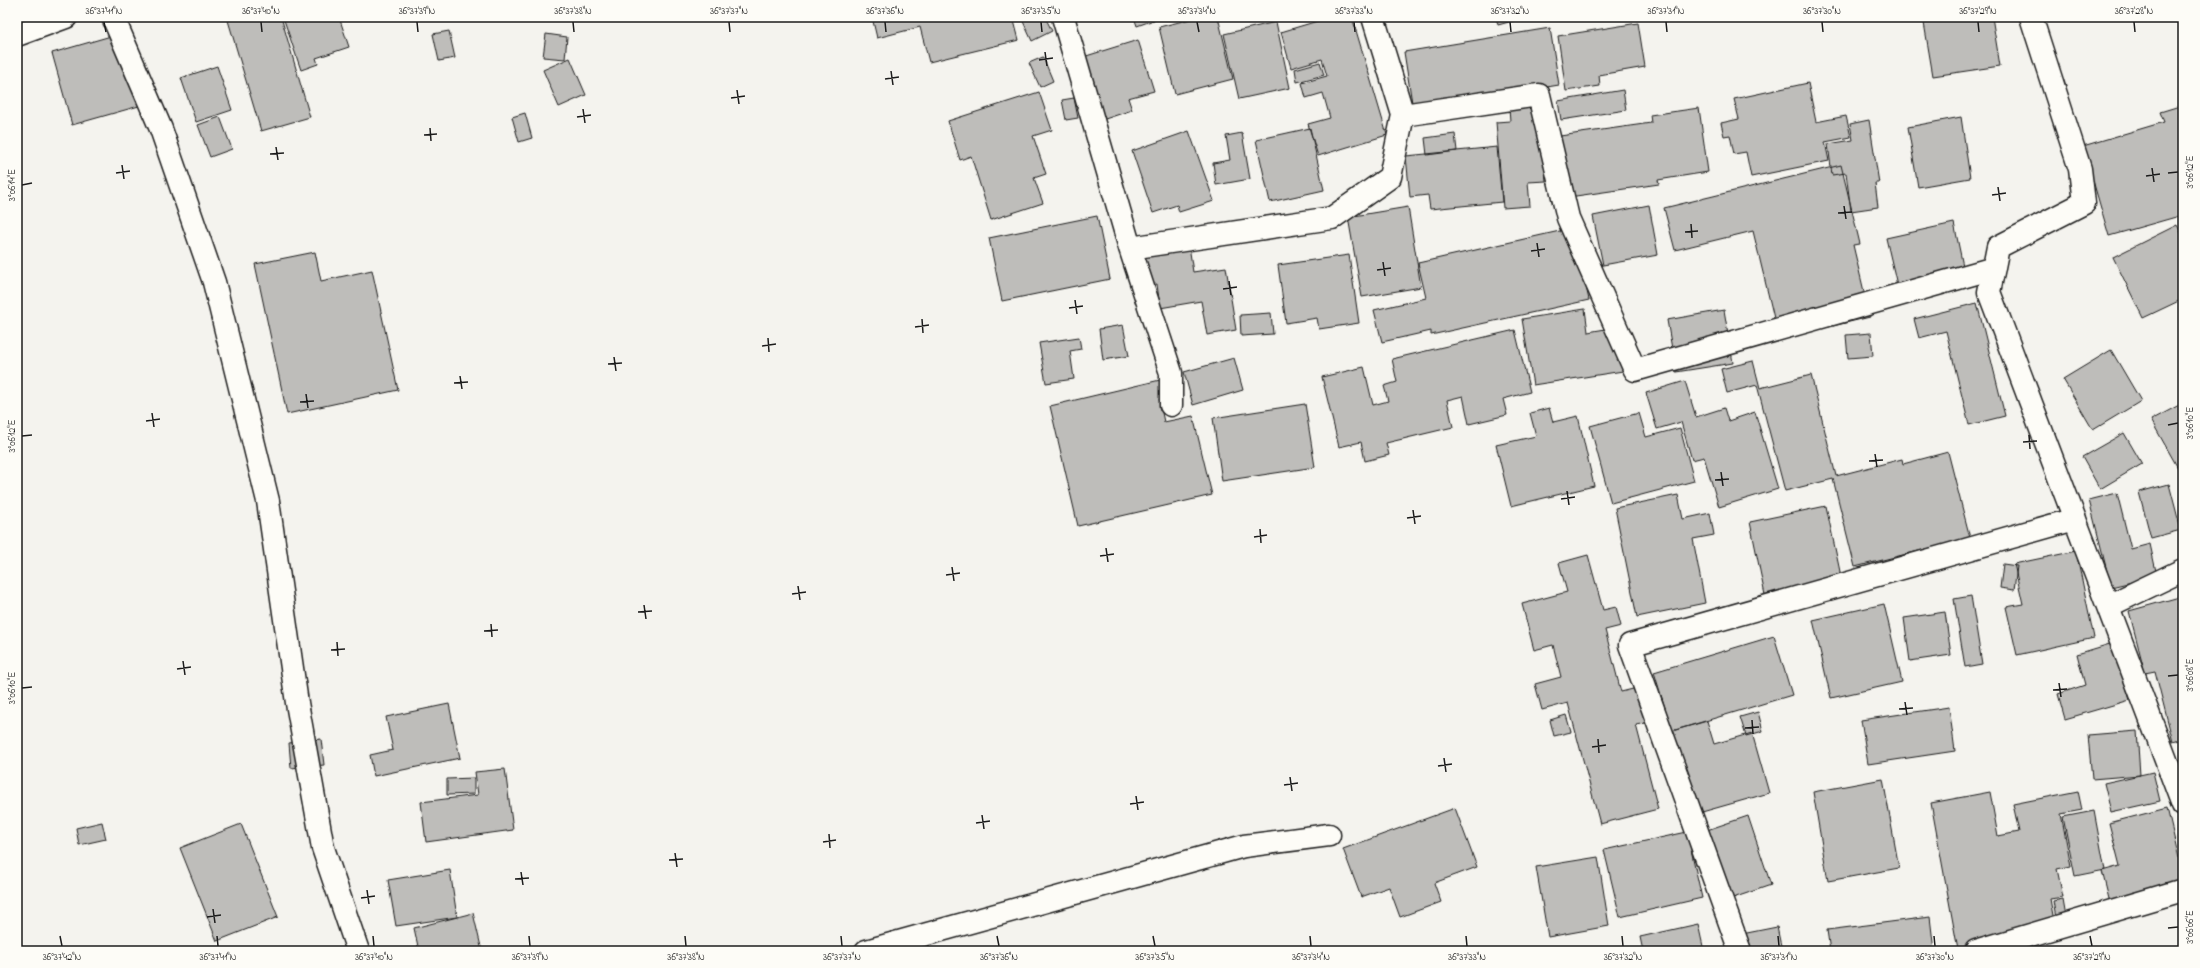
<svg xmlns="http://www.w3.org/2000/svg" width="2200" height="968" viewBox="0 0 2200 968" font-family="'Indie Flower',sans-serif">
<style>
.building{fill:#bebdba;stroke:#1c1c1c}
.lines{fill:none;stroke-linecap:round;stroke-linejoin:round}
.minor-casing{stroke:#1c1c1c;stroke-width:25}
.minor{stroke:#fdfcf7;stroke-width:22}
.ticks{fill:none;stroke:#1c1c1c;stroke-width:1.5}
.neatline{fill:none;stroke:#1c1c1c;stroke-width:1.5}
.ticks-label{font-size:10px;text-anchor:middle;fill:#1c1c1c}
</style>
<rect width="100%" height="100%" fill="#f4f3ee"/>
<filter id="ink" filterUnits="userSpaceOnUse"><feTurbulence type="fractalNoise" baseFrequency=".025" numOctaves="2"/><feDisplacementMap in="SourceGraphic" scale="8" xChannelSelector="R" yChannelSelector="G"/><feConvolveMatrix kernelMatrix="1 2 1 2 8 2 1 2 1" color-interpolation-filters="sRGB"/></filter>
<g filter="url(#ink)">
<path class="building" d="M227,17H281L310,117L261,131Z
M283,17H339L349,47L316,58L318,64L301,70Z
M872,17H1013L1019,40L929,62L920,27L877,38Z
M1021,17H1045L1052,31L1032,41Z
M1134,17H1162L1137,26Z
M1199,17H1218L1233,79L1175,94L1159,27Z
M1331,17H1352L1387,135L1318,156L1308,124L1330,118L1323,93L1306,98L1302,83L1327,76L1322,59L1291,68L1281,32Z
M1496,17H1527L1498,25Z
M1923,17H1992L2000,66L1933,76Z
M1276,22L1290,88L1239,99L1224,34Z
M1638,23L1645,67L1599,75L1600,86L1566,91L1558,36Z
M1550,28L1559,85L1413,109L1404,52Z
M449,31L455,58L439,61L433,34Z
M118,34L139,106L72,125L52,53Z
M546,34L567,37L565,59L543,57Z
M1138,40L1154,91L1128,98L1132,110L1102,120L1083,57Z
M1043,57L1053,81L1040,87L1029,63Z
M570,58L586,95L559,107L543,70Z
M1320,62L1324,75L1297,82L1295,69Z
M217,66L232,110L196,122L181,78Z
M1808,83L1816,122L1846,116L1851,137L1825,142L1829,161L1751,177L1746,152L1734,154L1730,135L1724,136L1721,123L1739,119L1734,99Z
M1623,90L1626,110L1561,120L1558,101Z
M1039,92L1052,130L1033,136L1046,174L1034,178L1043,203L991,220L971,156L960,160L948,121Z
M1074,98L1078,118L1066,120L1062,100Z
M1540,105L1546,181L1528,182L1530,206L1503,208L1496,122L1510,121L1509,108Z
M2183,105V215L2109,236L2083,146L2164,122L2160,112Z
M1699,108L1708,172L1658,180L1659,184L1569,197L1560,136L1651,123L1650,115Z
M525,113L532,138L519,142L512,117Z
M220,117L232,149L210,157L198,125Z
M1961,117L1970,178L1918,187L1908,127Z
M1869,120L1879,183H1875L1878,207L1851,211L1846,173L1832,175L1828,144L1853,140L1850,124Z
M1310,128L1324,190L1270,202L1256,140Z
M1189,131L1214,201L1179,212L1177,205L1153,213L1132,151Z
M1242,133L1250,179L1216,185L1213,163L1230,160L1226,136Z
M1455,134L1457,151L1427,155L1425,138Z
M1497,147L1502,202L1430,209L1428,195L1410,197L1406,156Z
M1841,165L1860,244L1853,245L1870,317L1779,339L1753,231L1675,250L1664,208Z
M1649,205L1658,255L1603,265L1593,216Z
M1408,207L1421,287L1362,297L1348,217Z
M1097,216L1110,279L1002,301L989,238Z
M1954,223L1964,271L1897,285L1886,238Z
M2177,225L2183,237V299L2143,318L2113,257Z
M1573,228L1589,300L1431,335V331L1382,342L1374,310L1426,298L1418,263Z
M1189,246L1193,272L1226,267L1236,330L1207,335L1201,301L1160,308L1157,284L1146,286L1141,253Z
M315,252L321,281L372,270L398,390L287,414L255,264Z
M1349,255L1359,323L1319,329L1317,318L1286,323L1278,265Z
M1977,303L2005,416L1969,425L1946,331L1919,338L1914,319Z
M1585,309L1588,332L1617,327L1623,371L1533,385L1522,319Z
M1724,310L1733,363L1676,372L1667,320Z
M1271,313L1273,334L1241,336L1240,315Z
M1123,325L1129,356L1103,360L1099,329Z
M1515,330L1530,392L1503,399L1507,415L1469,424L1463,396L1447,400L1453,427L1386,443L1389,455L1365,461L1361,442L1339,447L1322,377L1364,367L1373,405L1388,401L1384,386L1397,382L1392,359Z
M1871,333L1873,356L1848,358L1846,335Z
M1079,337L1081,349L1070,351L1074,379L1046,383L1039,343Z
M2111,350L2141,401L2093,430L2063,379Z
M1234,358L1243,390L1193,405L1184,372Z
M1753,361L1760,388L1811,375L1836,476L1902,459L1903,464L1948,452L1970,538L1855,567L1833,479L1785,491L1757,385L1727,393L1721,369Z
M1160,380L1164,397L1159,399L1164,422L1193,416L1212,495L1078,526L1050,406Z
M1685,381L1696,417L1724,408L1728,421L1755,412L1778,489L1719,507L1704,457L1692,460L1681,422L1657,429L1646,393Z
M2183,403V477L2151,420Z
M1305,404L1315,467L1222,481L1213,418Z
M1549,408L1553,422L1578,416L1594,486L1511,506L1496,445L1536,436L1530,413Z
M1639,413L1646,437L1680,428L1694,481L1611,503L1590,426Z
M2124,433L2142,464L2100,489L2082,457Z
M2169,484L2181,530L2151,538L2139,492Z
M2117,493L2131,549L2150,544L2157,576L2111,587L2089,500Z
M1678,495L1683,519L1710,513L1714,535L1693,539L1705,603L1637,617L1615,508Z
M1826,506L1842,581L1766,600L1750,522Z
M2076,551L2094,638L2017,655L2006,607L2023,604L2014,564Z
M1588,555L1603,610L1616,607L1621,626L1605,630L1621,692L1641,687L1650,722L1636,725L1658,809L1600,824L1568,703L1542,710L1535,684L1561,677L1553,645L1534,650L1522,604L1567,592L1559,563Z
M2003,564L2017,566L2014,590L2000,588Z
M1971,596L1982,664L1965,667L1954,599Z
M2183,596V739L2173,742L2155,671L2145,673L2129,611Z
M1884,604L1902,682L1831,698L1813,620Z
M1945,612L1951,655L1910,661L1904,618Z
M1774,636L1792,695L1672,731L1654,672Z
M2113,643L2130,700L2065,719L2058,694L2085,685L2077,654Z
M449,704L460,758L374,776L370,755L393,750L386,717Z
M1949,707L1955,751L1868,764L1861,720Z
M1758,712L1763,731L1746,736L1740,717Z
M1566,715L1571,732L1554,736L1550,720Z
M1707,721L1714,744L1752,733L1769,793L1695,814L1672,731Z
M2137,731L2140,775L2092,779L2088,735Z
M321,739L324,765L291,768L289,743Z
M505,769L513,830L426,842L421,802L478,795L475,772Z
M2153,772L2160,801L2111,812L2104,783Z
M474,778V794L447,795V779Z
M1883,779L1899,868L1828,881L1813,792Z
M2078,791L2082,810L2061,814L2071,866L2057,869L2063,897L2050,899L2056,932L1958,950L1931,803L1990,792L1998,836L2019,832L2013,804Z
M1455,808L1477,867L1434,883L1441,902L1400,917L1389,887L1361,897L1343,849Z
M2167,808L2183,875V890L2111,907L2102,871L2120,866L2109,823Z
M2094,811L2105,870L2075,876L2063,817Z
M1748,816L1771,885L1730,899L1707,830Z
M102,822L106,839L79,845L76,828Z
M241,824L278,917L217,941L180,848Z
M1687,832L1702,898L1620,917L1604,850Z
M1598,857L1609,926L1548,937L1536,867Z
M450,870L457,917L396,926L388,880Z
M2063,899L2068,928L2058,930L2053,901Z
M473,913L482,951H419L414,928Z
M1930,917L1934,951H1830L1827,930Z
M1698,924L1704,951H1643L1640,937Z
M1777,927L1782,951H1745L1742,934Z"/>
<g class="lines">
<defs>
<path id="minor" d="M113,17L161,129L214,282L268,501L297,703L323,848L358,951
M1063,17L1130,248L1171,373V405
M1373,17L1403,115L1539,95L1568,218L1635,370L1994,268
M2031,17L2080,169L2084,203L1998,247L1989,292L2183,805
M17,35L66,17
M1130,248L1332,218L1390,177L1403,115
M2108,606L2183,570
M866,951L1244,846L1329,835
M1740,951L1630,645L2075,519
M1976,951L2183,890"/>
</defs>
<use href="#minor" class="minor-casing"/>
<use href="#minor" class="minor"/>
</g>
</g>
<path class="ticks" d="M104,22L106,32M261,22L262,32M417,22L418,32M573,22L574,32M729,22L730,32M885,22L886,32M1041,22L1042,32M1197,22L1199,32M1354,22L1355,32M1510,22L1511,32M1666,22L1667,32M1822,22L1823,32M1978,22L1979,32M2134,22L2135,32M1045,52L1047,66M1039,60L1053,58M891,71L893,85M885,79L899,77M737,90L739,104M731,98L745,96M583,109L585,123M577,117L591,115M430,128L431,141M424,135L437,134M276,147L278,160M270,154L284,153M122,165L124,179M2152,168L2154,182M116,173L130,171M2168,173L2178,172M2146,176L2160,174M22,185L32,183M1998,187L2000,201M1992,195L2006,193M1844,206L1846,219M1838,213L1852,212M1691,224L1692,238M1685,232L1698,231M1537,243L1539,257M1531,251L1545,249M1383,262L1385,276M1377,270L1391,268M1229,281L1231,295M1223,289L1237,287M1075,300L1077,314M1069,308L1083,306M922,319L923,333M915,327L929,325M768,338L769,352M762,346L776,344M614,357L616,371M608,364L622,363M460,376L462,389M454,383L468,382M306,394L308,408M300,402L314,401M152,413L154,427M146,421L160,419M2168,425L2178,423M2029,435L2030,449M22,436L32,435M2023,442L2037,441M1875,454L1877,467M1869,461L1883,460M1721,472L1723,486M1715,480L1729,479M1567,491L1569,505M1561,499L1575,497M1413,510L1415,524M1407,518L1421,516M1260,529L1261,543M1254,537L1267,535M1106,548L1108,562M1100,556L1114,554M952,567L954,581M946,575L960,573M798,586L800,600M792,594L806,592M644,605L646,619M638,612L652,611M491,624L492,637M484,631L498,630M337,642L338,656M331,650L345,649M183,661L185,675M177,669L191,667M2168,676L2178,675M2059,683L2061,697M22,688L32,687M2053,690L2067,689M1905,702L1907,715M1899,709L1913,708M1752,720L1753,734M1745,728L1759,727M1598,739L1599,753M1592,747L1606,745M1444,758L1446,772M1438,766L1452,764M1290,777L1292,791M1284,785L1298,783M1136,796L1138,810M1130,804L1144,802M982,815L984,829M976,823L990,821M829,834L830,848M823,842L836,840M675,853L677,867M669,860L683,859M521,872L523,885M515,879L529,878M367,890L369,904M361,898L375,896M213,909L215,923M207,917L221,915M2168,928L2178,927M60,936L62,946M217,936L218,946M373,936L374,946M529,936L530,946M685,936L686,946M841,936L842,946M997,936L999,946M1153,936L1155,946M1310,936L1311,946M1466,936L1467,946M1622,936L1623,946M1778,936L1779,946M1934,936L1935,946M2090,936L2092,946"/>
<rect width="2200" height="968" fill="none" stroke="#fdfcf7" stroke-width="44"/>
<rect x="22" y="22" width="2156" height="924" class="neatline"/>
<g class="ticks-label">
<text x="104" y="14">36°37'41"N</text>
<text x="261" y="14">36°37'40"N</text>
<text x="417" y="14">36°37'39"N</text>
<text x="573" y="14">36°37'38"N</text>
<text x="729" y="14">36°37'37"N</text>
<text x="885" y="14">36°37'36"N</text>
<text x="1041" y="14">36°37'35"N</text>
<text x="1197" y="14">36°37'34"N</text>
<text x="1354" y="14">36°37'33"N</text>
<text x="1510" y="14">36°37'32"N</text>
<text x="1666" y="14">36°37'31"N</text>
<text x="1822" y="14">36°37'30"N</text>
<text x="1978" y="14">36°37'29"N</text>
<text x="2134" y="14">36°37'28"N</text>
<text transform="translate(2189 172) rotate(-90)" y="4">3°06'12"E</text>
<text transform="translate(11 185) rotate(-90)" y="4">3°06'14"E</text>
<text transform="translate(2189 423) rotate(-90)" y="4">3°06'10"E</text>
<text transform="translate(11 436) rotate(-90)" y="4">3°06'12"E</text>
<text transform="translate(2189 675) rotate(-90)" y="4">3°06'08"E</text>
<text transform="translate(11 688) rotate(-90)" y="4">3°06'10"E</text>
<text transform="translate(2189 927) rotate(-90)" y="4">3°06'06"E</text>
<text x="62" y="960">36°37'42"N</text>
<text x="218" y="960">36°37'41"N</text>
<text x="374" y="960">36°37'40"N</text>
<text x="530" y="960">36°37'39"N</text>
<text x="686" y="960">36°37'38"N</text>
<text x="842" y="960">36°37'37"N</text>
<text x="999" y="960">36°37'36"N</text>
<text x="1155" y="960">36°37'35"N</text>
<text x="1311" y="960">36°37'34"N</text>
<text x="1467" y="960">36°37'33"N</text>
<text x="1623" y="960">36°37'32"N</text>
<text x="1779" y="960">36°37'31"N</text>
<text x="1935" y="960">36°37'30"N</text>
<text x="2092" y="960">36°37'29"N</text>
</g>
</svg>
